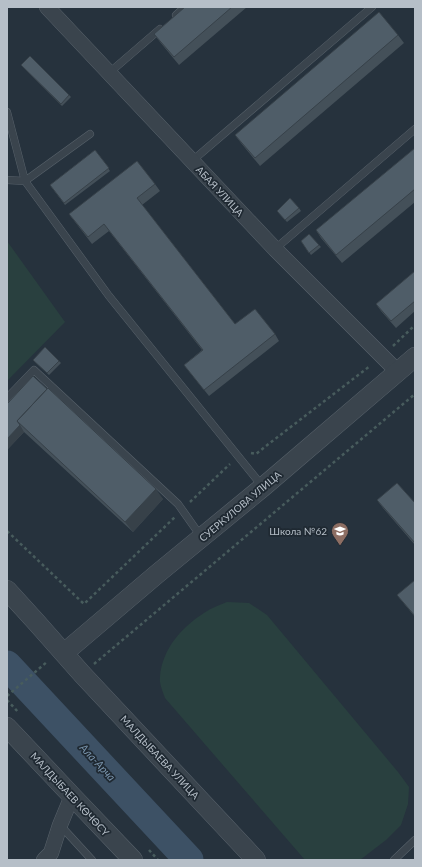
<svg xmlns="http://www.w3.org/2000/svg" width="422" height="867" viewBox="0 0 422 867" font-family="Lato,sans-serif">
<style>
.green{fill:#29403f}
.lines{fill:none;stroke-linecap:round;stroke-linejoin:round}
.river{stroke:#3d5165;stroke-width:29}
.service-casing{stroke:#58626b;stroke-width:8}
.minor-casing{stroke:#58626b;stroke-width:16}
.tertiary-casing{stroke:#58626b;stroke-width:20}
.path{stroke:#485c5d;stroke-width:2.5;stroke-dasharray:3 3;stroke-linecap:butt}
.service{stroke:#3a444d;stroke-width:7}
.minor{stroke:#3a444d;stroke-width:15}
.tertiary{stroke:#3a444d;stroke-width:19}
.wall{fill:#445059}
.shaded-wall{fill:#374149}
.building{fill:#4f5d68;stroke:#374149}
.labels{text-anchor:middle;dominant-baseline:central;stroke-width:3.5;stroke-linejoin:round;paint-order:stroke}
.street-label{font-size:10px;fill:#b6bfc8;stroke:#1f2932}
.poi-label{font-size:10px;fill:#b6bfc8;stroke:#1f2932;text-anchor:end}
.water-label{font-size:11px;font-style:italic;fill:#7892aa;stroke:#1f2932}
</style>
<rect width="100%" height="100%" fill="#26323d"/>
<path class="green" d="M7,241L65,322L7,381Z
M227,602L249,603L267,615L398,772L409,787L408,804L401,825L386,840L360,860H305L165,698C163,692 159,684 160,677C162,649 182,627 204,613C211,608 220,605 227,602Z"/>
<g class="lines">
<path class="river" d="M7,665L189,860"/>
<defs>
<path id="service" d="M176,15L185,7
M109,73L160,29
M7,112L25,181L90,134
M192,161L372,7
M7,180L25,181L109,296L263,487
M275,249L415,129
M7,398L34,370L178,504L202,538
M60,825L92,860
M394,860L415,840"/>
<path id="minor" d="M47,7L275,249L398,372
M44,860L51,853L60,825L72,796"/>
<path id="tertiary" d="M7,590L37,623L82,674L256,860
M64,653L157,574L263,487L415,357
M7,727L72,796L133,860"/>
</defs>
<use href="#service" class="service-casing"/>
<use href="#minor" class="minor-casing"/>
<use href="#tertiary" class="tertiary-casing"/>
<path class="path" d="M393,346L415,325
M251,453L256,454L266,446L370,366
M190,502L230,464
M7,531L84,604L175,517
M94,664L415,394
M7,696L48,661
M7,700L19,713
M149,850L158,860"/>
<use href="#service" class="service"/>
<use href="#minor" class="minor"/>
<use href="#tertiary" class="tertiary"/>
</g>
<path class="wall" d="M185,7H247L179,65L160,42L154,34Z
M398,35L404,43L260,166L241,143L235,135Z
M21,65L69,95L71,97L62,106Z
M415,148V202L342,263L321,238L316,230Z
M95,150L110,171L65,205L50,185Z
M155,184L160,191L142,205L235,324L275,334L279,341L209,396L184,365L202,350L109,231L92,244L69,214Z
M299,208L301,211L287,222L277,211Z
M301,241L319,245L321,247L311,255Z
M415,271V311L396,328L381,311L376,304Z
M33,360L59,361L61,363L49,375Z
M7,404L163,499L133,532L24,432L7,450Z
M377,500L415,503V545L383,508Z
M415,580V617L397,595Z"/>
<path class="shaded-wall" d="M20,425L24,432L7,450V439Z
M156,489L163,499L133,532L125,522Z"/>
<path class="building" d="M185,7H232L174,57L154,34Z
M379,12L398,35L255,158L235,135Z
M30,56L69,95L61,104L21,65Z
M415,148V189L336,255L316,230Z
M95,150L109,168L64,203L50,185Z
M137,161L155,184L137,198L235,324L255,309L275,334L204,390L184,365L203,350L104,224L88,237L69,214Z
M290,198L299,208L285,220L277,211Z
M309,234L319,245L309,253L301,241Z
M415,271V301L391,321L376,304Z
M45,347L59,361L47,373L33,360Z
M33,376L47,389L17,421L20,425L7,439V404Z
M48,388L156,489L125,522L17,421Z
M397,483L415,503V543L377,500Z
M415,580V616L397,595Z"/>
<defs>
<symbol id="school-pin" viewBox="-11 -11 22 30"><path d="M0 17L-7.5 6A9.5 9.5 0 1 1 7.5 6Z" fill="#8d6e63" stroke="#1f2932"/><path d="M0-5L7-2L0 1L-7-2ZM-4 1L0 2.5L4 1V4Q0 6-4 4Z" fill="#fff"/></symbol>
</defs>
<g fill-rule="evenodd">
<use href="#school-pin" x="330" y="521" width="20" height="27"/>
</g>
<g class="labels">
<g class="street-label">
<text transform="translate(220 191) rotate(47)">АБАЯ УЛИЦА</text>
<text transform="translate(240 506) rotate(-40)">СУЕРКУЛОВА УЛИЦА</text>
<text transform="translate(160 757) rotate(47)">МАЛДЫБАЕВА УЛИЦА</text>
<text transform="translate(70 794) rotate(47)">МАЛДЫБАЕВ КӨЧӨСҮ</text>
</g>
<g class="poi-label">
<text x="327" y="531">Школа №62</text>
</g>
<g class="water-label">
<text transform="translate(98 762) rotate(47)">Ала-Арча</text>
</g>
</g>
<rect width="422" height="867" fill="none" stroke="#b6bfc8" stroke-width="16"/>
</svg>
